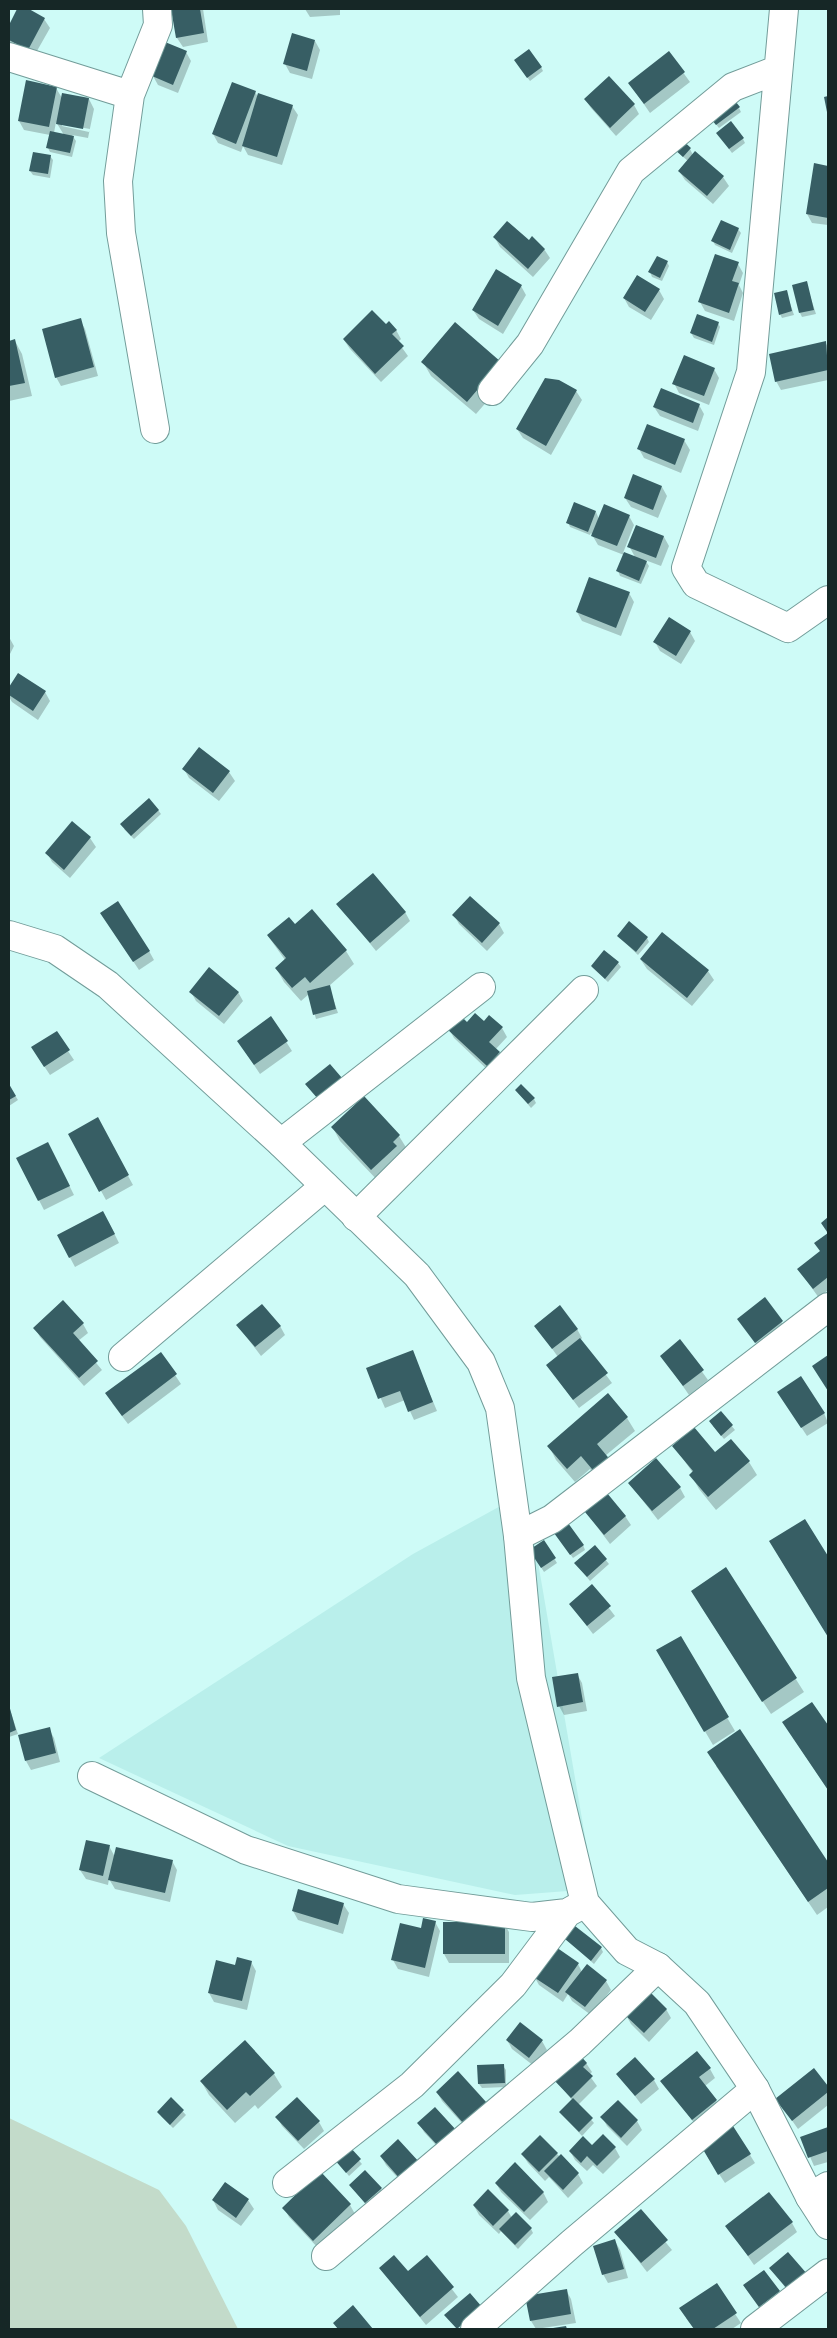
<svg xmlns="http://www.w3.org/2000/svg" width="837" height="2338" viewBox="0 0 837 2338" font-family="Karla,sans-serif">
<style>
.built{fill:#b9efeb}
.green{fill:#c3dbca}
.shadow{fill:#0003;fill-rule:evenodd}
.building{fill:#375e64}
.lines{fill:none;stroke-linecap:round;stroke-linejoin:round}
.minor-casing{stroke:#729c99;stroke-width:30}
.tertiary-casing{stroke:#729c99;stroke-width:30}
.minor{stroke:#fff;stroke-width:28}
.tertiary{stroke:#fff;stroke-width:28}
</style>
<rect width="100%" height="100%" fill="#cefbf7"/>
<path class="built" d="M526,1492L594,1889L515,1895L288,1846L99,1758L413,1554Z"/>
<path class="green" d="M9,2118L159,2190L186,2226L238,2329H9Z"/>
<path class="shadow" d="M19,9H26L44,19L50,28L33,58L9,44V27Z
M173,9H203L208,42L183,47L177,38Z
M305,9H340V15L310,17Z
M315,41L320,50L312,79L290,73L285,64Z
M186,52L191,61L178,93L158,85L153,76Z
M669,53L690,82L650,113L630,84Z
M518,65L541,67L543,71L530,81Z
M609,78L634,105L639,114L616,136L591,108L585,99Z
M56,88L62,98L89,99L94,109L88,138L72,135L76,141L72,157L50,152L48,148L50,135L24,130L19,121ZM56,122L64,135L54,133ZM62,124L90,129L89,132L62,126Z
M255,92L258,97L292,106L298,115L282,165L248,155L243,146L241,152L218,143L213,134Z
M739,108L741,112L719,128L711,118Z
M720,137L743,139L745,143L732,153Z
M690,149L693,155L695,153L723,177L729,186L713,204L685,180L679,171L688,161L676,151Z
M50,156L53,160L50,178L33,175L30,171Z
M815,165L828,167V225L812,223L807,214Z
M738,229L741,233L732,253L715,245L713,241Z
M495,238L529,242L544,249L550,258L533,277L500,247Z
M667,262L669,266L662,281L652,277L650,272Z
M738,264L743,273L739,285L743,293L734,321L705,311L700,302Z
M806,283L816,314L802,317L800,313Z
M521,286L526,295L503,334L479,319L473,310Z
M659,290L664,299L651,320L629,307L624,298Z
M786,291L794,315L782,318L780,314Z
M80,320L85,329L98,376L61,386L56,377Z
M718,323L720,327L714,345L694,338L691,333Z
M386,326L396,330L401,339L398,342L408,356L381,382L350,349L344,340Z
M15,341L22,354L32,396L9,401V342Z
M825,342L828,347V380L781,390L776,381Z
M423,362L508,377L476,414L431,376Z
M714,369L719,378L709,405L679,393L674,383Z
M558,381L576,391L582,400L551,455L523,438L517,429Z
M699,405L704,414L698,431L660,416L654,407Z
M684,440L690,450L681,473L644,458L639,449Z
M662,487L667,496L658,518L631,507L625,498Z
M596,512L599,519L629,516L634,525L623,553L635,557L629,546L636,527L664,537L669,546L661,566L645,560L649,566L641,584L620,576L618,571L624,555L598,545L591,533L590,535L570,527L568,522Z
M629,593L634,602L621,636L582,621L577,612Z
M690,632L695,641L681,664L660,651L655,642Z
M9,637L14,646L9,656Z
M19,674L45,692L50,701L38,720L12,702L9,697V690Z
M184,769L229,772L235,781L219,801L189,778Z
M158,810L161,814L134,839L124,829Z
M72,823L90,838L96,847L70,878L52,862L47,853Z
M338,904L405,912L410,921L376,951Z
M312,911L346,951L354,964L329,986L338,1013L316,1019L309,994L301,1001L284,982L276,968L285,960L268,936L295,926Z
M454,915L499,924L504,933L487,951L459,924Z
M107,922L149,951L154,960L139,970Z
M662,934L708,971L714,980L692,1006L647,969L641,960Z
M618,936L647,938L649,942L638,955Z
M618,963L621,967L608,982L592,967Z
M191,992H238L243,1001L224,1024L196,1001Z
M271,1018L292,1051L260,1074L244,1050Z
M467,1023H484L502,1028L507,1037L495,1050L504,1062L493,1075L454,1038L449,1029Z
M68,1051L74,1060L50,1075L38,1057Z
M9,1086L18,1100L9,1106Z
M516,1090L534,1099L536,1103L531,1108Z
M97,1119L133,1185L106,1200L70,1134Z
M333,1128L399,1136L407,1149L380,1183L340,1141Z
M53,1153L74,1195L44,1210L18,1159Z
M828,1219V1290L819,1298L799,1270L821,1252L816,1244L828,1234L822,1224Z
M108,1221L119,1243L75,1267L58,1235Z
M765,1299L788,1331L761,1351L739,1319Z
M83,1324L88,1333L78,1341L102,1370L84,1386L40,1337L35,1328Z
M238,1326H280L285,1335L261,1356Z
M536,1326L577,1329L582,1338L580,1340L612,1383L579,1408L547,1365L558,1357Z
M680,1341L708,1380L689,1395L662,1356Z
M412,1351L437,1411L414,1420L405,1400L385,1408L368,1369Z
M161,1354L181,1384L128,1424L112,1403Z
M784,1401L824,1413L828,1423L807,1436Z
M721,1413L735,1430L724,1439L713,1426Z
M627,1418L635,1431L605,1456V1487L590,1469L575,1482L556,1460L549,1446Z
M731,1441L749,1462L757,1475L716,1510L699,1489L691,1475L693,1473L674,1446L715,1454Z
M629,1483L680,1488L685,1497L658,1520Z
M586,1512L625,1516L631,1525L610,1544Z
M805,1520L828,1558V1636L778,1555Z
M558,1537L583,1545L585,1550L573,1558Z
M544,1542L557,1563L544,1572L531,1551Z
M595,1547L609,1564L590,1581L576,1564Z
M726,1569L804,1692L771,1714L700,1605Z
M592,1586L615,1616L593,1634L570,1604Z
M680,1638L735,1731L713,1745L658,1651Z
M577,1674L582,1683L587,1711L564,1715L559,1706Z
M812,1703L828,1727V1790L792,1736Z
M9,1707L18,1734L9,1737Z
M49,1729L54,1738L60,1762L31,1770L26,1761Z
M740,1731L828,1864V1907L817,1915L716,1766Z
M109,1846L115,1857L172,1861L177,1870L170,1902L115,1889L109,1879L108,1885L86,1879L80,1870Z
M343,1904L349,1913L343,1934L298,1920L293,1911Z
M435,1922L440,1931L429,1977L398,1969L393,1960L422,1930Z
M504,1923L509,1932V1963H449L444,1954Z
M566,1939L601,1948L603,1952L594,1964Z
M251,1962L256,1971L247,2010L214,2002L209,1993L236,1967Z
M578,1964L582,1972L606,1981L611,1990L591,2015L572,2001L568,1994L563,2002L539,1985L534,1976Z
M666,2009L671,2018L649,2042L631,2024L626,2015Z
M507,2040L542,2041L547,2050L534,2066L512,2049Z
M586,2063L592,2072L589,2075L597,2086L578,2105L594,2123L582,2136L560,2112L572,2100L555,2079Z
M503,2066L506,2070V2087L482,2088L479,2084Z
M710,2069L715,2078L705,2086L722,2109L698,2128L662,2081Z
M814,2069L828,2088V2105L798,2129L777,2099Z
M274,2074L282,2087L258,2109L255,2105L235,2123L209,2095L201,2081Z
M618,2074L654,2080L659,2089L641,2104Z
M437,2092L486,2104L470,2132L442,2101Z
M171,2099L186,2115L173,2128L161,2116Z
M618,2102L637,2121L642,2130L627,2146L607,2126L602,2117Z
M435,2108L445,2155L424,2132L419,2123Z
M277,2117L319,2122L324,2131L304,2149L282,2126Z
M828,2128V2162L814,2166L802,2138Z
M398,2141L407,2188L386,2165L381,2156Z
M592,2146L615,2148L620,2157L603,2174L593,2165L587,2171L575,2160L570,2151Z
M348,2148L362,2164L349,2176L336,2160Z
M522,2154H557L578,2174L583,2183L568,2198L549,2177L545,2181L528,2163Z
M750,2155L755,2163L725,2183L707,2156Z
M226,2183L248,2200L254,2209L241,2226L218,2210L213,2200Z
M496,2183L543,2192L548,2202L530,2220L501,2192Z
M350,2185L381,2189L383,2193L368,2207Z
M350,2205L355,2214L319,2249L289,2217L284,2208Z
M474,2206L508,2211L512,2218L531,2229L533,2233L518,2249L501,2231L499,2234L479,2215Z
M640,2211L672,2250L647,2272L616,2232Z
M792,2223L797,2232L754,2265L727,2226Z
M615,2241L620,2250L628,2278L608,2283L603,2274Z
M788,2254L795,2300L771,2269Z
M427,2257L458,2297L426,2325L380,2268L408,2273Z
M764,2271L784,2301L765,2316L744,2286Z
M716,2285L741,2323L732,2329H694L686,2318Z
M566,2290L571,2299L576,2323L536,2329L531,2321Z"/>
<path class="building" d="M17,9H29L45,18L28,50L9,40V25Z
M171,9H200L204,33L176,38Z
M292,33L315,40L307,71L283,64Z
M165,42L187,51L173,85L152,76Z
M529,49L542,67L527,78L514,60Z
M669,51L685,72L644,104L628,83Z
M609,76L635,104L610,128L584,99Z
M26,80L57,87L49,127L18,121Z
M232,82L256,91L236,144L212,134Z
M62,93L89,98L83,129L56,124Z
M258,93L293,105L277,157L242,146Z
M731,96L740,107L716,125L707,114Z
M828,96V112H827L824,97Z
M731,121L744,138L729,149L716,133Z
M50,131L74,136L70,153L46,148Z
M680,138L691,148L683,157L672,147Z
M695,151L724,176L707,196L678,171Z
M33,152L51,155L48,174L29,171Z
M814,163L828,166V218L806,214Z
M721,220L739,228L730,250L711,241Z
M507,221L529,240L532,236L545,249L528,269L493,237Z
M715,254L739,262L732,281L739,283L729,313L698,302Z
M657,256L668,261L660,278L648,272Z
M496,269L522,285L498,326L472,310Z
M637,275L660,289L645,312L623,298Z
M807,281L814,310L799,313L792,285Z
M787,290L792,311L779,315L774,293Z
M372,310L386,324L389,321L397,330L392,334L404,346L375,374L343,339Z
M697,314L719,322L712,342L690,333Z
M81,318L94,367L55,378L42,329Z
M455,322L501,362L467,402L421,362Z
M15,339L25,383L9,386V341Z
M826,341L828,370L775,382L769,354Z
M684,355L715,368L704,396L672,384Z
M545,378L559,380L577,390L546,446L516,429Z
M661,388L700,404L693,423L653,407Z
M647,424L685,439L675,465L637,449Z
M633,474L662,486L653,510L624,498Z
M574,502L596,511L588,532L566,523Z
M604,504L630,515L617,546L591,536Z
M636,525L664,536L656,558L627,547Z
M624,552L647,561L639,581L616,571Z
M589,577L630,592L616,628L576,612Z
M669,617L691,631L676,656L653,642Z
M18,673L46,691L33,711L9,695V687Z
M199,747L230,771L213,793L182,769Z
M149,798L159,810L131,836L120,824Z
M72,821L91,837L64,870L45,853Z
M373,873L406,912L370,943L336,904Z
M470,896L500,923L482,943L452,915Z
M118,901L150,951L133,962L100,913Z
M312,909L347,950L310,983L305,977L292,988L275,968L286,958L267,935L289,917L295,924Z
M629,921L648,937L636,952L617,936Z
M662,932L709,970L687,998L640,959Z
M604,950L619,962L605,979L591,966Z
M209,967L239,992L219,1016L189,992Z
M330,985L336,1009L313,1015L307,991Z
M475,1013L484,1021L489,1015L503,1027L489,1042L500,1052L487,1066L447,1029L460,1015L467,1022Z
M271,1016L288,1041L254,1065L237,1041Z
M57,1031L70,1050L44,1067L31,1047Z
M330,1064L342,1078L318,1099L305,1084Z
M9,1084L16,1096L9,1100Z
M521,1084L535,1098L528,1104L515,1090Z
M364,1096L400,1135L393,1142L397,1146L371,1170L331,1127Z
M98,1117L129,1175L99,1192L68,1134Z
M48,1142L70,1186L38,1201L16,1158Z
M103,1211L115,1234L69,1258L57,1235Z
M828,1217V1277L813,1289L797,1269L820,1251L814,1243L828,1233L821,1223Z
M765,1297L783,1321L755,1343L737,1319Z
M63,1300L84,1323L73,1333L98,1361L79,1378L33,1328Z
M262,1304L281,1326L255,1347L236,1325Z
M560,1305L578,1329L552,1349L534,1326Z
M580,1338L608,1373L573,1400L546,1365Z
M680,1339L704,1370L683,1386L660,1356Z
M413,1350L433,1402L408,1412L400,1391L378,1399L366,1368Z
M161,1352L177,1374L122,1416L105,1393Z
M828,1355V1391L812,1366Z
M801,1376L825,1413L801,1428L777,1392Z
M608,1393L628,1417L597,1444L612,1462L597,1475L581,1456L567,1469L547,1446Z
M721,1411L733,1425L721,1436L709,1421Z
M694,1427L715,1452L731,1439L750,1461L708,1497L689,1475L693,1471L672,1446Z
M656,1458L681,1487L652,1511L628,1483Z
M607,1493L626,1516L604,1535L585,1512Z
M805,1519L828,1556V1637L769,1541Z
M568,1523L584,1545L570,1555L554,1533Z
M544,1540L556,1558L541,1568L529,1550Z
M595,1545L607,1559L587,1577L574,1563Z
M726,1567L797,1678L762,1702L691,1591Z
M592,1584L611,1606L587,1626L569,1604Z
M681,1636L729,1717L704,1732L656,1650Z
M578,1673L583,1702L557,1707L552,1677Z
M812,1702L828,1725V1790L782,1722Z
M9,1705L16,1730L9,1733Z
M50,1727L56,1753L25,1761L18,1735Z
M740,1729L828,1862V1888L808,1902L707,1752Z
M86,1840L110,1845L103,1876L79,1870Z
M116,1847L173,1860L165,1893L108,1880Z
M298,1889L344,1903L338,1925L292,1911Z
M423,1918L436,1921L425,1968L391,1960L400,1923L421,1928Z
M443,1922H505V1954H443Z
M575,1926L602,1947L591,1961L565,1939Z
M553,1945L579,1963L558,1993L532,1976Z
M237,1957L252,1961L242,2001L208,1993L216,1960L235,1965Z
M587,1964L607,1980L585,2007L565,1992Z
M648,1990L667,2009L644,2033L625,2015Z
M520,2022L543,2040L529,2058L506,2040Z
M245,2040L275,2073L250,2096L246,2092L227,2110L200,2081Z
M697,2051L711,2068L699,2077L717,2100L692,2120L660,2081Z
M578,2053L587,2063L583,2067L593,2076L571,2098L553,2079Z
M635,2057L655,2079L635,2096L616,2074Z
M504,2064L505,2083L478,2084L477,2065Z
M814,2068L828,2086V2092L792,2121L775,2099Z
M458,2071L487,2103L464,2124L436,2092Z
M171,2097L184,2110L170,2125L157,2112Z
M297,2097L320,2121L298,2141L275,2117Z
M573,2098L593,2118L579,2132L559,2112Z
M618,2100L638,2120L621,2138L600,2117Z
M435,2107L457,2131L439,2147L417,2123Z
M733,2126L751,2154L718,2175L701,2146Z
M828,2127V2151L808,2158L800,2137Z
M603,2134L616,2147L597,2166L587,2156L581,2163L569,2151L583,2136L592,2145Z
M540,2135L558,2153L539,2172L521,2154Z
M398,2139L420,2163L401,2180L380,2156Z
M349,2146L361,2159L346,2173L334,2159Z
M561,2154L579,2173L563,2190L544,2171Z
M515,2162L544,2192L524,2212L495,2183Z
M365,2170L382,2188L365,2203L349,2185Z
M320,2171L351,2204L313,2241L282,2208Z
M225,2182L249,2199L236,2218L212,2200Z
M488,2189L509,2210L493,2226L473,2205Z
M769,2192L793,2222L748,2256L725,2226Z
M641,2209L668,2240L641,2263L614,2232Z
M516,2212L532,2228L515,2245L499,2229Z
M615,2239L624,2269L602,2275L593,2246Z
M788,2252L808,2275L789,2291L769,2268Z
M394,2255L408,2271L427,2255L454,2287L420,2317L379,2268Z
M764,2270L780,2291L759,2307L743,2285Z
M717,2283L737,2313L713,2329H694L679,2308Z
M567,2289L571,2314L530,2321L525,2296Z
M470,2293L482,2307L457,2329L444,2315Z
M353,2305L373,2329H338L333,2323Z
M566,2326L567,2329H553V2328Z"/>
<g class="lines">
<defs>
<path id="minor" d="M784,9L751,372L686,568L696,584L788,628L828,600
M9,57L130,95
M492,391L530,344L631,171L733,87L777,70
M155,429L121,233L118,181L130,95L158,25L157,9
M281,1143L481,987
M356,1217L584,990
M123,1357L325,1186
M518,1536L552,1519L828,1307
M92,1776L246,1850L398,1899L532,1917L567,1913L585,1903
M287,2183L412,2085L513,1985L567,1913
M810,2197L828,2186
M326,2256L580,2042L658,1967
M475,2329L572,2243L755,2089
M755,2329L828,2273"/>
<path id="tertiary" d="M9,935L55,949L108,985L281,1143L417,1275L481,1362L500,1408L518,1536L531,1678L585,1903L627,1951L658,1967L697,2003L755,2089L810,2197L828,2225"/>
</defs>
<use href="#minor" class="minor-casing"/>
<use href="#tertiary" class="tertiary-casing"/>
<use href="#minor" class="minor"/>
<use href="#tertiary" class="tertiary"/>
</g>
<rect width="837" height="2338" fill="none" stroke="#162726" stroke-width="20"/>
</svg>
